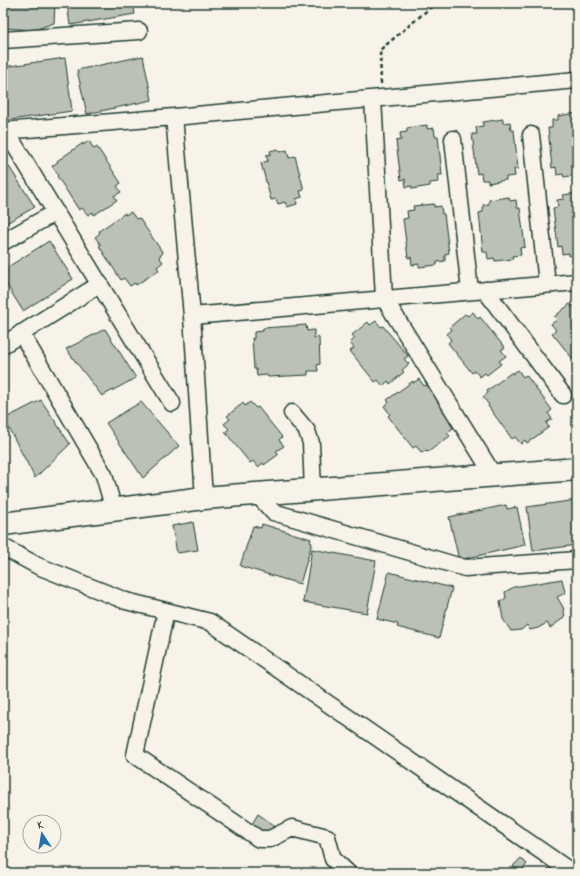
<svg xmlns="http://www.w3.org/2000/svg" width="580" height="876" viewBox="0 0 580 876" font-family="'Indie Flower',sans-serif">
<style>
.building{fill:#bbc1b6;stroke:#1f3d34}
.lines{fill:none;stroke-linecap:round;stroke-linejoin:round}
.street-casing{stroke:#1f3d34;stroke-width:19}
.secondary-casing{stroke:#1f3d34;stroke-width:25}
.path{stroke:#1f3d34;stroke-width:2.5;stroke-dasharray:4 3;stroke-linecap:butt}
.street{stroke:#f7f3e8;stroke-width:16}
.secondary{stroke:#f7f3e8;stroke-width:22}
</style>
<rect width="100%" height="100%" fill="#f7f3e8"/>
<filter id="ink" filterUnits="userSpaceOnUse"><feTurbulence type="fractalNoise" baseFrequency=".025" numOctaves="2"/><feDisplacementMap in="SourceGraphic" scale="8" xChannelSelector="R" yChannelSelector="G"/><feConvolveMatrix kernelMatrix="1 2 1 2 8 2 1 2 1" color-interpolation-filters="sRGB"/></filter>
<g filter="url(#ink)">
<path class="building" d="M3,3H55L54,23L34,30L3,28Z
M67,3H133L135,14L70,25Z
M143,56L152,100L87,114L77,70Z
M65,58L72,111L3,121V67Z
M577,113V175L564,177L563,174L557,175L556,167L552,168L548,128H552V120H558V116Z
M503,119V123L510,122L511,130H514L518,169H514L515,176L506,177V180L488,183V180H482L481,173L477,174L472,134H477L476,127L483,126V122Z
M427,125V129L434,128L435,136H438L442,175H438L439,182L430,183V186L412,189V186L406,187L405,179L401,180L396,141L401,140L400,133L407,132V128Z
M89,141L94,149L97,147L121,183L117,186L121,192L114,196L117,200L94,215L93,212L88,215L82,208L79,210L57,176L58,175L52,166L58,162L57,161L83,143V145Z
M278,149L279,152L287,150L289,158L295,156L304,190L300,191L302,197L296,199L297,204L287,207L285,202L278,204L276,199L271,200L261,163L268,161L266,155L271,154L270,151Z
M8,165L35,207L3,225V167Z
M577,193V255L569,256V253L562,254L561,246L558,247L553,208L558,207L557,200L564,199L563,195Z
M509,197L510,201L516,200L517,208H520L525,247L520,248L521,255L512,256L513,259L495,261L494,258L488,259L487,252H483L479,213L483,212V205L489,204V200Z
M434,204V207L441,206L442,214H444L449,253L445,254V261L437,262V265L419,267V264L412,265L411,257L408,258L403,219L408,218L407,211L414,210L413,206Z
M131,212L136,219L139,218L163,253L159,257L163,262L157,267L159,270L136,285L135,283L130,286L124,278L121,280L99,246L101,245L95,237L100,233L99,231L125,213V215Z
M49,241L73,279L23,311L3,279V270Z
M577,303V364L552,333L556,330L551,324L557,320L554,317L570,304L572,307Z
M473,312L478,319L480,317L505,348L501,350L506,356L499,361L501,364L487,375L485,373L480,377L475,371L472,373L448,343L451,340L447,334L452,330L450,327L465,314L468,316Z
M376,321L381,327L383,326L408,356L404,359L409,364L402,370L404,372L390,384L388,381L383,386L378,380L375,382L350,351L354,348L350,343L355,338L352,335L368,322L370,325Z
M306,325L307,331L314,330V338L319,337L320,364L317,365L318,371H308V375L268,377L267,375L257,376L256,369H254L252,338L254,339V332L263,331V328Z
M105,329L136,378L102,396L66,349Z
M518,370L523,377L526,375L552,410L548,413L552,419L546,423L549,427L527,443L525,440L521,444L515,437L512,439L488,406L489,405L483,397L488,393L487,391L512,372V374Z
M419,379L424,386L427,385L453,419L449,422L453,428L447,433L450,436L428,452L426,450L422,453L416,446L413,448L388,416L390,414L384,406L389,402L387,400L413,381V383Z
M41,400L70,444L35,478L4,419Z
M141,402L179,446L143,478L106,423Z
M250,402L256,408L258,407L282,437L279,440L284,446L276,451L279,454L264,465L263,463L258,467L253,461L250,463L225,432L229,429L224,424L230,419L227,416L243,403L245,406Z
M577,500V545L533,551L527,507Z
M506,505L507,509L517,507L525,545L459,560L449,517Z
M193,522L198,550L177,553L172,526Z
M262,524L311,539L310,542L312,543L300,584L240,566L253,526L261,528Z
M312,549L376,561L367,613L303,602Z
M389,572L452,588L439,638L397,627L398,624L377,619Z
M562,579L565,593L557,597L563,607L565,617L550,628L547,623L538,628L530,630L527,625L521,630L511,631L503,619L500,602L506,598L505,592L514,587Z
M258,814L274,825L267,835L252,824Z
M521,858L527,864L520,872L513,866Z"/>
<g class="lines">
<defs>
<path id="street" d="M3,40L139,31
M373,99L384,298L494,476
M174,117L577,80
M3,131L174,117L192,316L577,282
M6,131L172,403
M531,135L547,284
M453,139L470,291
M3,242L56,212
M485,290L563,395
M192,316L204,498
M21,333L104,475L114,510
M3,345L100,284
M292,413L307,431L311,443L313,490
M257,494L273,512L465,568L577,560
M3,547L38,566L126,601L210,622L573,873
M166,611L135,755L259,839H270L292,828L327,837L333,859L348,873"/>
<path id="secondary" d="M3,524L204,498L577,469"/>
</defs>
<use href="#street" class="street-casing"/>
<use href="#secondary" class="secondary-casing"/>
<path class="path" d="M381,84L380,50L436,3"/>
<use href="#street" class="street"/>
<use href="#secondary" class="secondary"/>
</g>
</g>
<rect width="580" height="876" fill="none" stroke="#f7f3e8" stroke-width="16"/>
<rect x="8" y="8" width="564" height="860" fill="none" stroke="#1f3d34" stroke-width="1.5" filter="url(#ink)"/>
<g transform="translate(42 834) rotate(348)"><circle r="19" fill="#f7f3e8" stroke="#a1aaa0"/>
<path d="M0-3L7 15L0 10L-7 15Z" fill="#1f6fb2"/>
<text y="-6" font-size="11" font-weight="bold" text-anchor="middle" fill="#1f3d34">K</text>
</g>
</svg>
